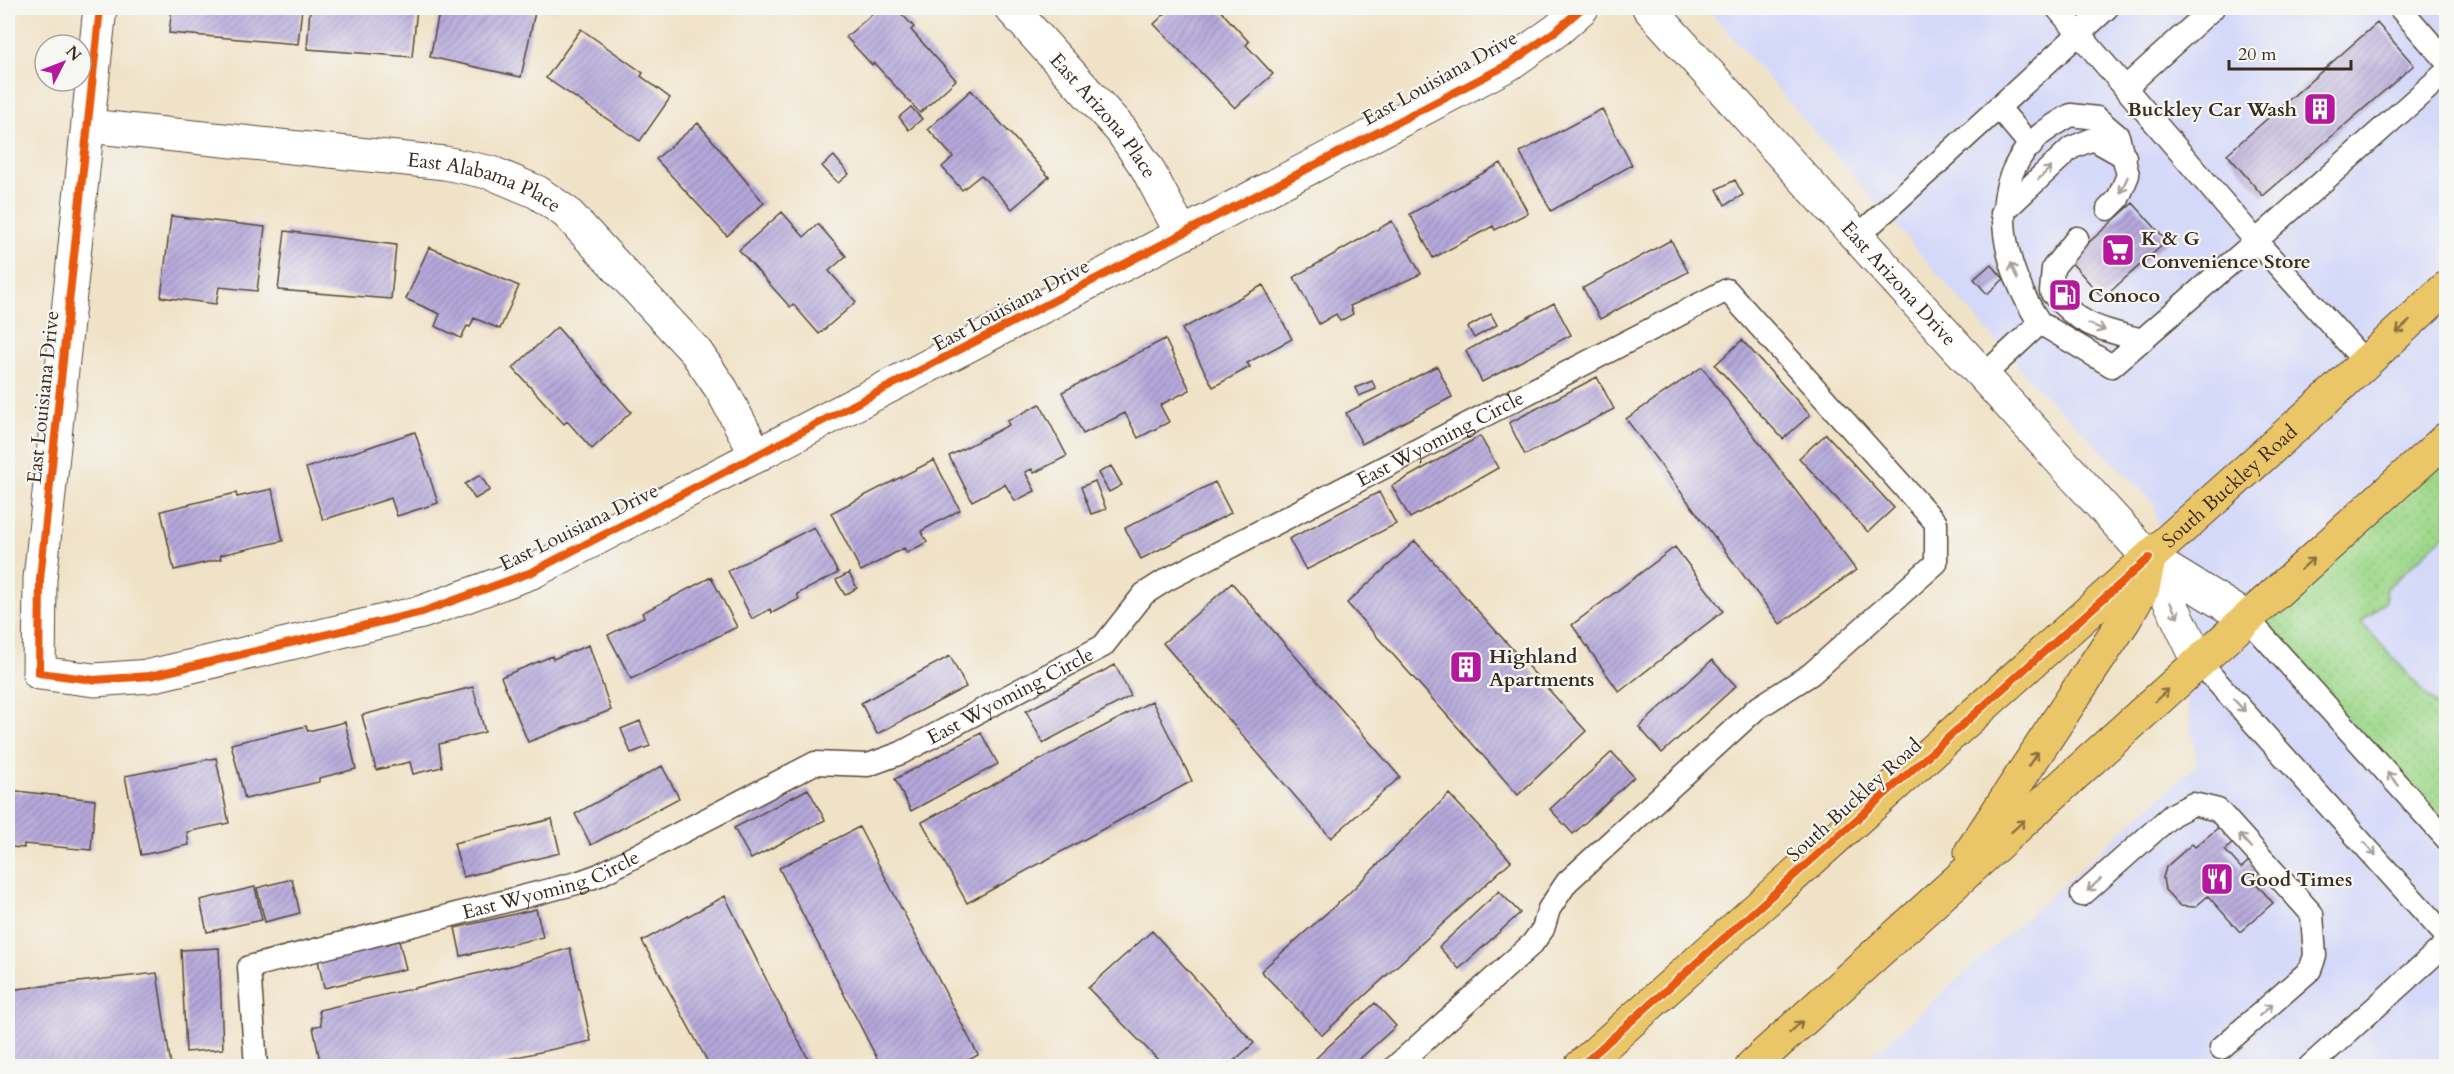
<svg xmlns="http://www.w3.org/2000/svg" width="2454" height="1074" viewBox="0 0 2454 1074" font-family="Cardo,serif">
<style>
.built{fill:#d4d8f9}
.grass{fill:url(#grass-dots);stroke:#6c8154;stroke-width:1.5}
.building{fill:url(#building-hatch)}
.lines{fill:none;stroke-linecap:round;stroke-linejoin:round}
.service-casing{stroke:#564637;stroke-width:25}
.minor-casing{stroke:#564637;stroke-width:35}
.primary-casing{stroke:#564637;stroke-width:35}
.service{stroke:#fff;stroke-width:22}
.minor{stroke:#fff;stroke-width:33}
.primary{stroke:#ebc669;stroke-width:33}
.cycleway-casing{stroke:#f6f6f2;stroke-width:11}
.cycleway{stroke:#e8590c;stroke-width:8}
.oneway{stroke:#a79f9a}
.oneway2{stroke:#8a7040}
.labels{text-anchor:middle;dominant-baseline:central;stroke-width:4.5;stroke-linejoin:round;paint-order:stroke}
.street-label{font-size:20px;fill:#3b2a1e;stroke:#f6f6f2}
.poi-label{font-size:20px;font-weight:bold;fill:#3b2a1e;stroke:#f6f6f2;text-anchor:start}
</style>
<defs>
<pattern id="grass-dots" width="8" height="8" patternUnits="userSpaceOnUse" patternTransform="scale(1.5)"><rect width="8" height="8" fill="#9ed88a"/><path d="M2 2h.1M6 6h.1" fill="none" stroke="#89ba77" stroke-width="1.8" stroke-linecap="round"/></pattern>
<pattern id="building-hatch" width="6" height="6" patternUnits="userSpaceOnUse" patternTransform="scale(1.5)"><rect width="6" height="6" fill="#b6a8db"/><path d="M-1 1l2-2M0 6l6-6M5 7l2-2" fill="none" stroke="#9589b1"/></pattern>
</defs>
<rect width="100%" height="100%" fill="#f6f6f2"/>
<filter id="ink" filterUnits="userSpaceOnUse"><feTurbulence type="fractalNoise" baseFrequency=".0167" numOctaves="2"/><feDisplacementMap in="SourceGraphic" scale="12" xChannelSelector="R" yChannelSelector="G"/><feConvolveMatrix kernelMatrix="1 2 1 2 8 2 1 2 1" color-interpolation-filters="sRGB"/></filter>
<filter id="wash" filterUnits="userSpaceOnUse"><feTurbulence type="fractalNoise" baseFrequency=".008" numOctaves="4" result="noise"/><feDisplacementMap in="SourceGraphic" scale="24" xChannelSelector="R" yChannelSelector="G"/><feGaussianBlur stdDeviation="1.35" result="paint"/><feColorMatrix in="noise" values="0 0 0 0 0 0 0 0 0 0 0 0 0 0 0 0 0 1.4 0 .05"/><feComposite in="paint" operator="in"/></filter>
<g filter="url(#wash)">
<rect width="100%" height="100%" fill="#f0e2c7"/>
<path class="built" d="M1707,8H2446V1066H1861L2197,764L2154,503L2030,380Z"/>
<path class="grass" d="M2446,439V534L2385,590L2386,601L2361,622L2446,717V838L2247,618Z"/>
<g id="blocks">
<path class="building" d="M172,8H302L298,44L169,33Z
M310,8H417L412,57L307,49Z
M440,8H513L535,12L521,77L430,57Z
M542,8H556L555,11Z
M879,8H896L914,27L911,30L956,80L920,113L874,63L872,65L846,37Z
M1171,8H1218L1249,42L1246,45L1273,74L1235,108L1154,24Z
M2377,23L2414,65L2263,196L2227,154Z
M581,29L643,73L641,76L670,98L640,141L546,78Z
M971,90L1049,177L1012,209L981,175L962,190L942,167L953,157L928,129Z
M911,107L922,119L909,130L899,117Z
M1602,109L1632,165L1551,211L1520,152Z
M698,123L764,203L727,236L656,159Z
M834,156L849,174L838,183L822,166Z
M1501,163L1528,213L1495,230L1493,226L1433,258L1410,214Z
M1735,180L1743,195L1725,205L1717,189Z
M2133,203L2167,241L2103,298L2069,260Z
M782,212L804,237L818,224L846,256L829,271L856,302L819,334L793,304L790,307L739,250Z
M171,216L265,227L257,291L219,287L216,304L161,297Z
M1392,221L1421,274L1350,306L1353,314L1340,321L1336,314L1319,324L1294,277Z
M285,231L396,245L391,299L278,290Z
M1671,240L1688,272L1600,319L1583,288Z
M429,247L519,286L500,329L474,318L470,327L467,326L461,338L435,326L440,314L406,299Z
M1991,264L2004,279L1987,294L1974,279Z
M1263,285L1292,339L1247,363L1250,367L1213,387L1182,329Z
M1554,303L1571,335L1482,382L1466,351Z
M1491,314L1497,325L1474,338L1468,327Z
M557,327L631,412L592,449L567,421L564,424L513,368Z
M1165,339L1190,390L1160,405L1169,422L1138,438L1125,413L1083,434L1062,392Z
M1742,340L1810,415L1783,439L1715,365Z
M1437,366L1452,397L1362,444L1346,413Z
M1702,367L1856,570L1780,624L1626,419Z
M1597,377L1614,409L1525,455L1509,423Z
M1372,381L1376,389L1359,396L1355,388Z
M1040,404L1067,456L1034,473L1032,469L1025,472L1035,491L1015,501L1005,484L972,501L949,456L1009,425L1007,421Z
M415,432L438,503L397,516L391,498L323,520L306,468Z
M1826,434L1894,508L1868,532L1799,458Z
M1480,436L1498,468L1410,518L1392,486Z
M934,460L960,510L921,531L927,542L907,553L904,548L861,571L831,513Z
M1111,466L1122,485L1109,492L1098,473Z
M480,475L490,490L475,499L465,484Z
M1095,481L1106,509L1091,514L1081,487Z
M1215,482L1231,513L1141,559L1125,528Z
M272,489L283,541L220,555L221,559L174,570L161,511L236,493L237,497Z
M1379,492L1396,524L1306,570L1289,539Z
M814,527L838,573L797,594L799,599L772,613L770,609L752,619L728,571Z
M1415,541L1586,731L1518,795L1347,603Z
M1675,547L1723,611L1619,692L1572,625Z
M849,573L857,588L845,595L836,580Z
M711,577L737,627L631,679L608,635L644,617L642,613Z
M1232,583L1400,777L1331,838L1163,643Z
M589,645L611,710L528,742L501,677L552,656L553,659Z
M950,656L966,687L877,734L861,703Z
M1712,660L1736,686L1662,753L1639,727Z
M1115,665L1131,696L1043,743L1026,711Z
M473,687L485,732L439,744L442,767L413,774L410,762L376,770L362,715Z
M1152,701L1192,781L967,903L922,822Z
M640,721L650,746L631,753L621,729Z
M345,722L356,769L319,778V782L245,799L231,744L306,726L308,731Z
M981,733L998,764L911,811L895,779Z
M1612,752L1634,777L1573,834L1550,809Z
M216,758L229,823L187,832L189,845L141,855L125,776Z
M662,766L679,798L591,845L575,814Z
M808,789L825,820L751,859L734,828Z
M8,790L95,800L91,850L24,844V848L10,847L8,857Z
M1449,794L1511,861L1322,1035L1261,971L1346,896Z
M552,819L560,853L463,877L454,843Z
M859,827L978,1055L967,1061L969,1066H881L779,868Z
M2219,827L2233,843L2225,850L2241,868L2249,861L2262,876L2255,882L2273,903L2240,932L2208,896L2195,907L2180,906L2165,890L2163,878L2166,867L2192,844L2195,847Z
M292,879L300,913L265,922L257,888Z
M255,887L262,920L207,932L200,900Z
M1499,891L1520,913L1459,969L1439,947Z
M725,896L773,993L812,1066H710L642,941Z
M536,909L543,937L461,956L455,928Z
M1152,931L1254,1043L1228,1066H1164L1088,988Z
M399,941L406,969L324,988L318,960Z
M219,948L223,1049L186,1052L181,950Z
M570,948L591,1041L476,1066H321L313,1027L321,1025L319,1010L510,966Z
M157,973L171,1066H8V990Z
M1375,1003L1396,1026L1352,1066H1320L1314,1060Z"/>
</g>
</g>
<g filter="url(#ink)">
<use href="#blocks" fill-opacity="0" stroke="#564637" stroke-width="1.5"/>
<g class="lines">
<defs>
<g id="service">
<path d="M2400,8L2446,61"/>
<path d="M2125,88L2213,8"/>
<path d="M1998,107L2031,146"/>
<path d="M2002,213L2071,148L2093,139L2125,157"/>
<path d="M1857,237L2107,8"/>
<path d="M2077,238L2053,268L2051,292C2079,326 2102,330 2143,340"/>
<path d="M2040,323C2003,268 1982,185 2040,135C2050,127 2061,121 2071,115L2097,118L2118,136L2128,175L2118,199L2108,209"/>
<path d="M2365,362L2256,241L2446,72"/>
<path d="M1983,376L2040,323L2112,366L2256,241L2057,8"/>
<path d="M2247,618L2446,838"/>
<path d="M2199,662L2446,936"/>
<path d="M2082,895L2172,815L2193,804L2218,810L2312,914L2315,956L2310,970L2221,1048"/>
<path id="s1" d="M256,1066L249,967L577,883L599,875L815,763L868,765L901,753L1103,646L1144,594L1166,580L1727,290L1936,523V563L1811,674L1756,709L1567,882L1549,909L1543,929L1532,944L1396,1066"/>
<path d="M2310,1066L2446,944"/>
</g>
<g id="minor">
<path d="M100,8L40,579L39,673L94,680L150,676L422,612L532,572L1509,64L1557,30L1582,8"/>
<path id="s2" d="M1011,8L1121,130L1147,168L1182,234"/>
<path id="s3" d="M1649,8L2149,558L2199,662"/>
<path id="s4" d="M88,126L445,163L492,173L537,192L567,213L696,352L722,390L757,456"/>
<path d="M2149,558L2247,618"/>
</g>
<g id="primary">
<path d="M1971,852L2125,619L2143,588L2149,560"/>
<path id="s5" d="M1581,1066L2324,401L2446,288"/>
<path d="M1752,1066L2446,439"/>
</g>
</defs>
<use href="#service" class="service-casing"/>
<use href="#minor" class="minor-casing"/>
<use href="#primary" class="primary-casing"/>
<use href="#service" class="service"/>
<use href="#minor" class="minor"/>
<use href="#primary" class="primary"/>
<defs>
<path id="cycleway" d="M100,8L40,579L39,673L94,680L150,676L422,612L532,572L1509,64L1557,30L1582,8
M1581,1066L2149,558"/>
</defs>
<use href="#cycleway" class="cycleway-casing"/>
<use href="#cycleway" class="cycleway"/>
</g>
<defs><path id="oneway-shaft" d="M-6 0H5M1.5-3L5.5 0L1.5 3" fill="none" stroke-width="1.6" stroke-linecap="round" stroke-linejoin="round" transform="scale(1.5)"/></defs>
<g class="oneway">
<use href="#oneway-shaft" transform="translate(2045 173) rotate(-43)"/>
<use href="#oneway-shaft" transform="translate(2124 185) rotate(114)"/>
<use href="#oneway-shaft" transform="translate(2014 271) rotate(-112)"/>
<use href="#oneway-shaft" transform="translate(2097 327) rotate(23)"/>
<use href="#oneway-shaft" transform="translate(2174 610) rotate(64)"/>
<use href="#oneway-shaft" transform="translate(2239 705) rotate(47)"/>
<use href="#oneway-shaft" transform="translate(2393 779) rotate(-132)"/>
<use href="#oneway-shaft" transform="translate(2245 841) rotate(-132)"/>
<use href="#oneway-shaft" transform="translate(2370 849) rotate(48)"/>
<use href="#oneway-shaft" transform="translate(2094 885) rotate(138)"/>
<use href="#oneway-shaft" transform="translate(2266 1010) rotate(-41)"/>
</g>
<g class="oneway2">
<use href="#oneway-shaft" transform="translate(2403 327) rotate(138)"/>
<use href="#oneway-shaft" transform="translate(2307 564) rotate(-42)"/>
<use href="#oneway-shaft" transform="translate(2162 695) rotate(-42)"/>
<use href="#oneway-shaft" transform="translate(2033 759) rotate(-56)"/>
<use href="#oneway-shaft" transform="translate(2018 826) rotate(-42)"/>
<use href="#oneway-shaft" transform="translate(1796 1027) rotate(-42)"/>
</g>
</g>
<defs>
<symbol id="building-square" viewBox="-11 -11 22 22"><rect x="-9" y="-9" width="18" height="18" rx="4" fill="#b5179e" stroke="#f6f6f2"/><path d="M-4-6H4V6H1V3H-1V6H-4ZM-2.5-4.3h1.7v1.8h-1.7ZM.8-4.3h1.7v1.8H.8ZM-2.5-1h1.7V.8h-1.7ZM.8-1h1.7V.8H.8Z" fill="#fff"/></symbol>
<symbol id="supermarket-square" viewBox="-11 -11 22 22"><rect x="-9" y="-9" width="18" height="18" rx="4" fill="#b5179e" stroke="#f6f6f2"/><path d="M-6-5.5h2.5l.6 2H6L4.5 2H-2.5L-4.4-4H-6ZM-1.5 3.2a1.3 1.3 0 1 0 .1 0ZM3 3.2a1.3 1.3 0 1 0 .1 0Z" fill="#fff"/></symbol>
<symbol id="fuel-square" viewBox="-11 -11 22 22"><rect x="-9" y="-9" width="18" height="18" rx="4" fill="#b5179e" stroke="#f6f6f2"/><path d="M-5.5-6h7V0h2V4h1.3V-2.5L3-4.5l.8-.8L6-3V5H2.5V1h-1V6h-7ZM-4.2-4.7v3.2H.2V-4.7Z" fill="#fff"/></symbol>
<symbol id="restaurant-square" viewBox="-11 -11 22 22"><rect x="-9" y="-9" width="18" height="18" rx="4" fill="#b5179e" stroke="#f6f6f2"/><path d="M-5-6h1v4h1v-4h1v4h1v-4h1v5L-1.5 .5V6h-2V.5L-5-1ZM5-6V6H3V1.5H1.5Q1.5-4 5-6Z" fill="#fff"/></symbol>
</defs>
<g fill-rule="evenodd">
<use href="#building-square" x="2301" y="90" width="38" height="38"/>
<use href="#supermarket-square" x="2099" y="231" width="38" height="38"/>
<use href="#fuel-square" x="2046" y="276" width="38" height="38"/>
<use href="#building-square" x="1447" y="648" width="38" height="38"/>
<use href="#restaurant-square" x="2198" y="860" width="38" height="38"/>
</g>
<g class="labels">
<g class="street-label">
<text transform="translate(1440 78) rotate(-29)">East Louisiana Drive</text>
<text stroke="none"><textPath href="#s2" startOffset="142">East Arizona Place</textPath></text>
<text stroke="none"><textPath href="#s4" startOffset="402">East Alabama Place</textPath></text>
<text stroke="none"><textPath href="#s3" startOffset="372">East Arizona Drive</textPath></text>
<text transform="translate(1011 305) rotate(-28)">East Louisiana Drive</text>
<text transform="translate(43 397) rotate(-84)">East Louisiana Drive</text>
<text stroke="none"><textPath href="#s1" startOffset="1422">East Wyoming Circle</textPath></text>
<text stroke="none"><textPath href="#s5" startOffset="870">South Buckley Road</textPath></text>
<text transform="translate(579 527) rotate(-26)">East Louisiana Drive</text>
<text stroke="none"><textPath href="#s1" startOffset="916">East Wyoming Circle</textPath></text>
<text transform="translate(1854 800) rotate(-42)">South Buckley Road</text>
<text stroke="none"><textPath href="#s1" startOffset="412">East Wyoming Circle</textPath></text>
</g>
<g class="poi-label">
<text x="2297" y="109" text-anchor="end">Buckley Car Wash</text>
<text x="2141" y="238">K &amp; G<tspan x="2141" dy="23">Convenience Store</tspan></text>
<text x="2088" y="295">Conoco</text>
<text x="1489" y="656">Highland<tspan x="1489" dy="23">Apartments</tspan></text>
<text x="2240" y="879">Good Times</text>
</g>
</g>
<rect width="2454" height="1074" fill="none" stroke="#f6f6f2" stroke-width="30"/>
<g transform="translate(63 63) rotate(48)"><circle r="28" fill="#f6f6f2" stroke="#aba49d" stroke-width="1.5"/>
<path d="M0-4.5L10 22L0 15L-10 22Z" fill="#b5179e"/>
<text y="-9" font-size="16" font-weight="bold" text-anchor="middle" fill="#3b2a1e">N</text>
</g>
<path d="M2229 60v9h122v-9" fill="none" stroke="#3b2a1e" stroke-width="3"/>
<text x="2238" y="60" font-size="18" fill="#3b2a1e" stroke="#f6f6f2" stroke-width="4.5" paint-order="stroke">20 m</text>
</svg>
